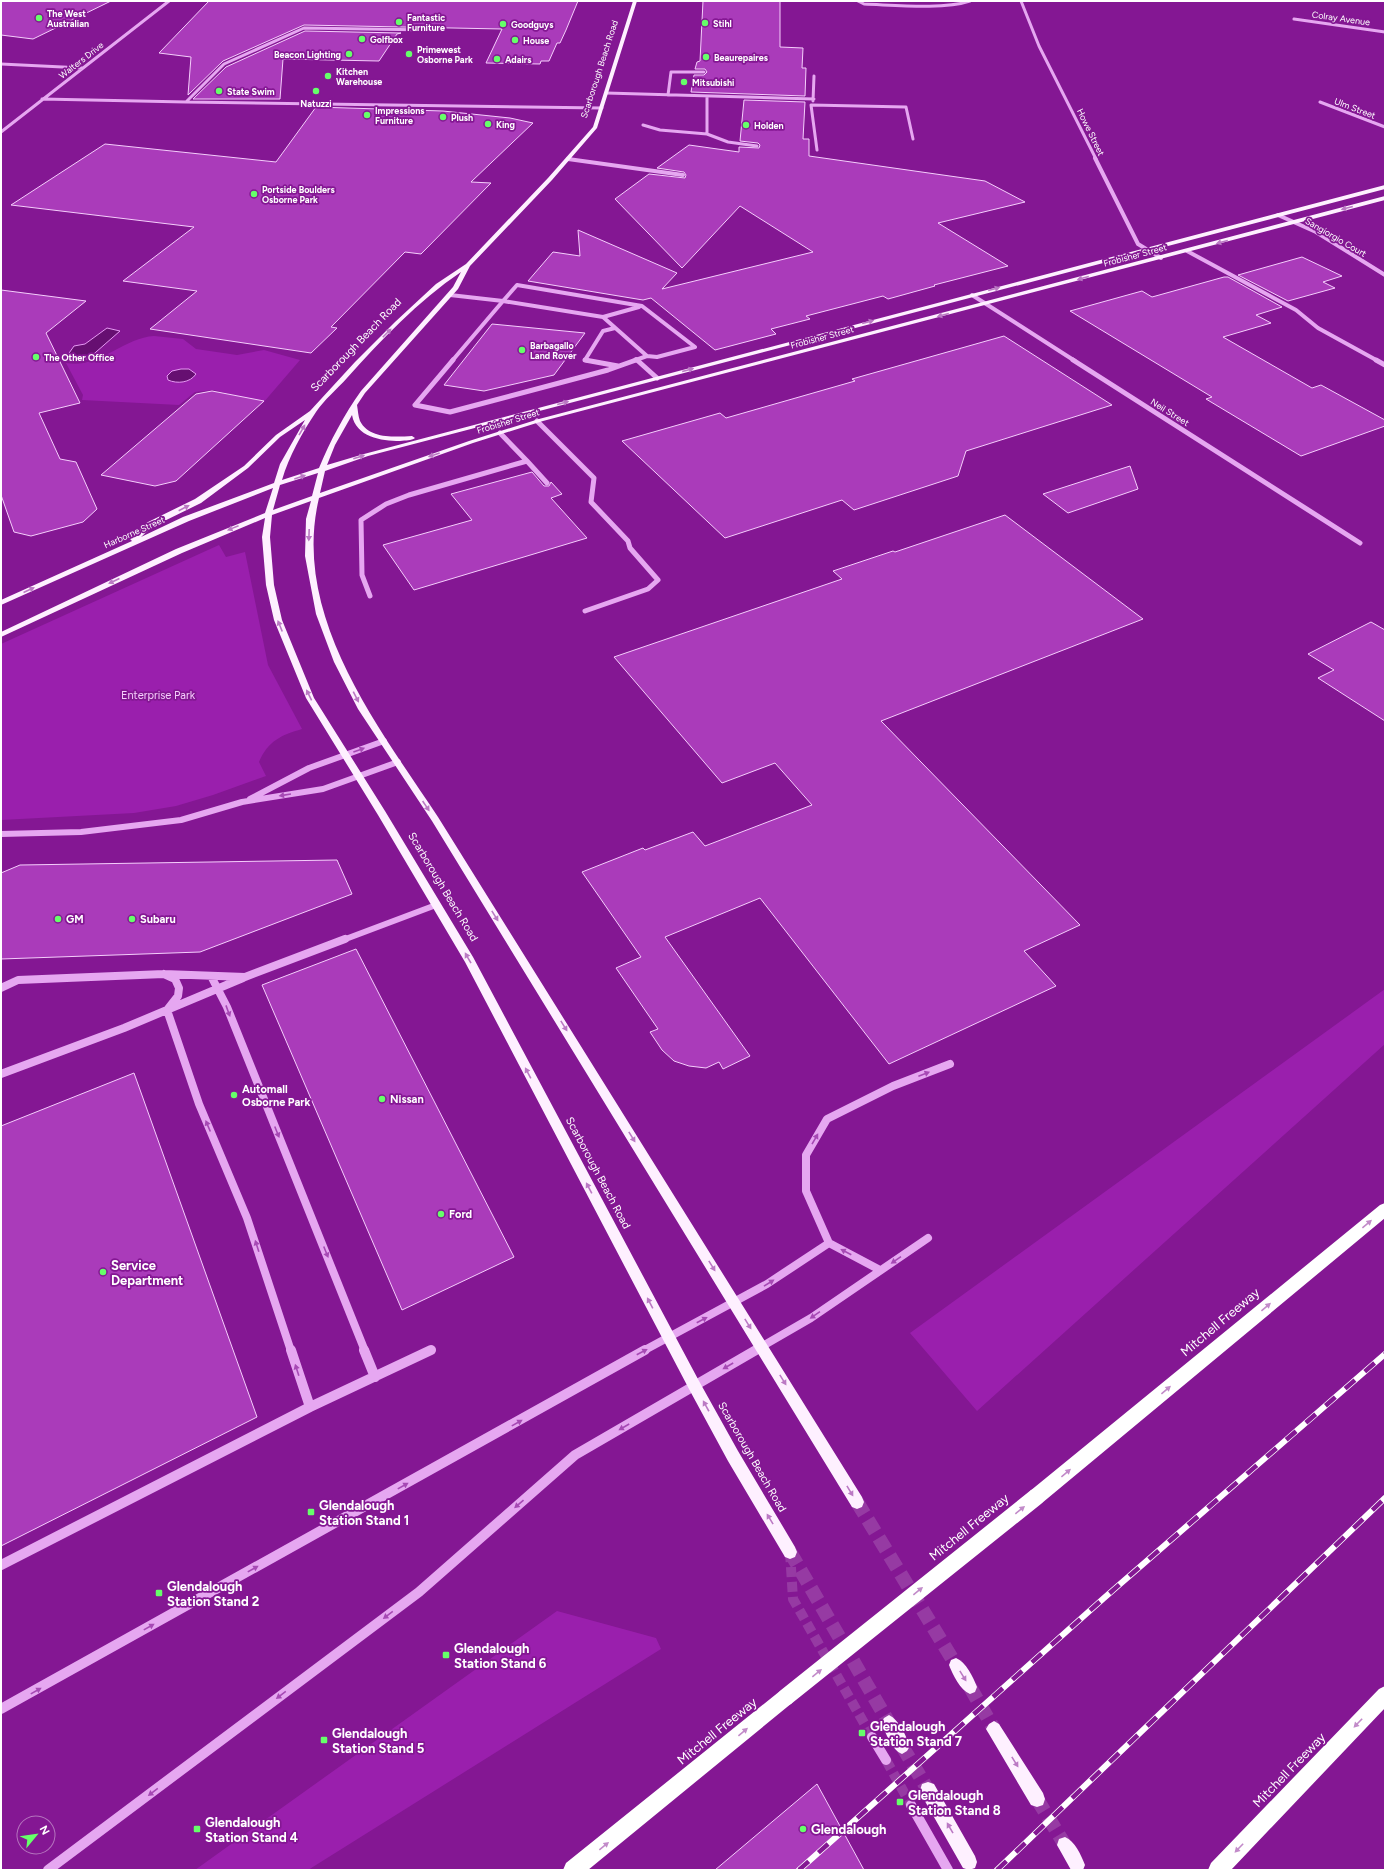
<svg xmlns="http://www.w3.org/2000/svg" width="1386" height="1871" viewBox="0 0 1386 1871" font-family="Figtree,sans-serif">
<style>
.green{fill:#9a1fad}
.water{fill:#660f71;stroke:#e699f3}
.building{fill:#aa3bba;stroke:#f5cefc}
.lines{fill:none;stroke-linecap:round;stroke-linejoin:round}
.minor-tunnel{stroke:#963aa3;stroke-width:10;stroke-dasharray:10 5;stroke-linecap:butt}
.major-tunnel{stroke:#963aa3;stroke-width:14;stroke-dasharray:14 7;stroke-linecap:butt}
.minor-far5{stroke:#e6a7f1;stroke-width:3}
.minor-far4{stroke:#e6a7f1;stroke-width:4}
.minor-far3{stroke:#e6a7f1;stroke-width:5}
.minor-far2{stroke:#e6a7f1;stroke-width:6}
.minor-far1{stroke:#e6a7f1;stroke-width:8}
.minor{stroke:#e6a7f1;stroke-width:10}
.major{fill:#fef0ff;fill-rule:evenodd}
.highway{fill:#fff;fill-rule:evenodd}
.rail-casing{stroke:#fff;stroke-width:6}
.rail{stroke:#841793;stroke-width:4.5;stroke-dasharray:13;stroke-linecap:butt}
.highway-bridge{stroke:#fff;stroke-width:17}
.oneway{fill:#bb79c4}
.oneway2{fill:#a649b4}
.oneway3{fill:#c28bc9}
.poi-dot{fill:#66ff6a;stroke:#841793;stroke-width:1.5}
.labels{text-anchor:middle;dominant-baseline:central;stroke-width:3.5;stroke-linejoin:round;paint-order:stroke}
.far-poi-label{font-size:9px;font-weight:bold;fill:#fff;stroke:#841793;text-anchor:start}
.far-street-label{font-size:9px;fill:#fff;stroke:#841793}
.street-label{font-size:11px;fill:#fff;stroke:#841793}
.park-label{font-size:11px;fill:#f5cefc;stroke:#841793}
.poi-label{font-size:11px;font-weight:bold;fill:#fff;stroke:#841793;text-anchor:start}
.near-poi-label{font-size:13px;font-weight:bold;fill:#fff;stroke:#841793;text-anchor:start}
.near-street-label{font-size:13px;fill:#fff;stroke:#841793}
</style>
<rect width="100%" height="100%" fill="#841793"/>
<path class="green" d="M154,336L183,339L196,349L237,355L264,350L300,360L263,403L214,390L195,392L179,405L82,400L83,395L66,363C99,369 123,338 154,336Z
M219,545L226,557L245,552L268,665L302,729C281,735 268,741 259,762L266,776L213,795L176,806L134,813L1,820V644Z
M1385,989V1044L977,1411L910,1333Z
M557,1611L656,1638L661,1649L308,1870H195Z"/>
<path class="water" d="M107,328L120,331L88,359L67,356L74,346L85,344Z
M181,369H189L196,374C190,383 177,384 168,380L167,376L172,371Z"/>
<path class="building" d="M1,1H111L33,39L1,35Z
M209,1H578L566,30L560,43H557L549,61H541L540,64L486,63L502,29L304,25L223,61L188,95L191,57L159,53Z
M703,1H780V47L803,48L802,68H806L805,96L691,92L694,75H704L707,72L705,69H695L697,62L700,61Z
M305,31L401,33L397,34L379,61L283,59L280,99H193L226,67Z
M744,100L805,102L803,139H809V156L985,181L1025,202L938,223L1008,266L934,285L935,286L888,299L883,296L806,316L810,319L771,329L776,334L715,350L651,298L643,300L528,281L553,252L580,256L578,230L677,273L662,289L813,252L740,206L682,268L615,199L649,174L685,178L686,175L684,172L657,168L689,145L739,152V147L759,148L760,145L758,143L740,141Z
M316,107L443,111L510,118L533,123L471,182L491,183L421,254L405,252L331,327L337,328L311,353L150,329L197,291L123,281L194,227L11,205L105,144L276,162Z
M1302,257L1342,276L1323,282L1335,288L1288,301L1238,275Z
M1224,277H1228L1282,307L1256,315L1271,323L1223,337L1312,388L1321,385L1385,420V426L1301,456L1206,399L1212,397L1070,311L1142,291L1152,297Z
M1,290L86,301L46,333L80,403L39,413L60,459L76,462L97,509L83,522L31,536L14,532L1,495Z
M492,324L585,333L554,375L484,391L444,385Z
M1004,336L1112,405L966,451L958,476L854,510L842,500L725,538L622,441L720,413L726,418L855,381L852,379Z
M212,391L264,401L176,481L155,486L101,475L196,394Z
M1130,466L1138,489L1068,513L1043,494Z
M532,472L544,486H549L551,482L562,494L551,498L587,538L414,590L383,545L472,520L451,494Z
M1005,515L1143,619L881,721L1080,925L1024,951L1056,986L889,1064L760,898L665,937L750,1056L723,1069L719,1062L706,1068L689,1066L674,1061L662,1050L650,1032L658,1029L616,968L641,957L582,872L643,848L645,850L693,832L705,846L812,805L775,763L722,783L614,657L842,579L833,571L893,551L895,552Z
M1371,622L1385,630V721L1318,678L1334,670L1308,654Z
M337,860L352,894L200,952L1,959V873L20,865Z
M356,949L514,1257L402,1310L262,985Z
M134,1073L257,1417L1,1546V1126Z
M817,1784L864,1870H715Z"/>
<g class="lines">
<path class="minor-tunnel" d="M790,1552L793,1599L872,1737
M886,1760L911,1805"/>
<path class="major-tunnel" d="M857,1502L956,1665
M790,1552L889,1723
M970,1687L994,1729
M902,1746L928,1790
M1037,1799L1065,1845"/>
<path class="minor-far5" d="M858,1L864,4C894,5 943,10 970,1
M1021,1L1039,46L1096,159
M1294,19L1385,32
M1,64L83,68
M606,93L814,99
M668,95L671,72H704
M42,99L186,102L224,64L304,28L430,30
M813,101L814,76
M186,102L602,108
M1320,102L1385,127
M643,125L660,130L707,134V96
M1,132L169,1
M707,134L728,142L757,146
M817,150L811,105L906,107L913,139
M568,159H571"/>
<path class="minor-far4" d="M1095,158L1138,244L1161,258
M568,159L683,175
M1278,215L1316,232L1385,275
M1187,251L1296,310L1318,328L1378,361
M450,295L503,301L517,285L642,306L695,347L657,357L647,356
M972,295L1075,361
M603,317L639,307
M636,359L638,361
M452,361L503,301L603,317L647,356L633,361
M590,361L585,360L603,331L615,328"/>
<path class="minor-far3" d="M453,360L415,405L450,412L608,370L636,360
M585,360L618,366
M637,360L657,378
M1073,360L1360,543
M1376,360L1385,365
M537,421L594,478L591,502L628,541L630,548L658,580L648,589L585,611
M527,461L547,483
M370,596L362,575L361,520L386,504L409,495L527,461L500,433"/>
<path class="minor-far2" d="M250,799L309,768L384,741
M1,834L81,832L181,820L242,802L323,789L398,762
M343,940L436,905"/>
<path class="minor-far1" d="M164,974L175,979L179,988L178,996L167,1010L199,1104L247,1218L291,1351
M211,976L227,1007L365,1351
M1,988L18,980L164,974L245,977L345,939
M1,1074L124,1028L243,978
M880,1270L829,1243L806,1191V1155L827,1119L893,1086L950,1064
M429,1351L431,1350
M643,1351L767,1284L829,1243
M754,1351L811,1318L928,1238"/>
<path class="minor" d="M291,1350L310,1407
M364,1350L375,1377
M1,1565L310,1407L431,1350
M1,1709L645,1350
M872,1737L886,1760
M911,1805L948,1870
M48,1870L419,1592L575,1455L756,1350"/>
<path class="major" d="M633,1H637L597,128L552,180L470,266L458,289L365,393L357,405C358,410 358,416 360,421C369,439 395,437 412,436L415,438C411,441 406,440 400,441C381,441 356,437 352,415L335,445L327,465L364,454L1385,185V189L368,456L325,471L320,493L469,441L539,419L1385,196V200L543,421L473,443L319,498C291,615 377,725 438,817L862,1497L864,1502L862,1507L857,1509L852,1507L432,821L358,709L334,662L316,614L305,556L306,519L311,501L272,515L270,537L274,585L282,620L314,698L385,811L473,957L699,1381L738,1451L795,1547L797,1552L795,1557L790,1559L785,1557L728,1461L689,1389L465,962L378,815L306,698L274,620L266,585L262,537L265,518L182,553L1,637V632L176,549L265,513L273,488L189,521L1,605V600L132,541L130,539L131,537L146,523L195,499L244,466L276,435L310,411L355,362L395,322L436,284L466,264L548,178L593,127ZM461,272L453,287L361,391C344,415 330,441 319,468L282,480C289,456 302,433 316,412C324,400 337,389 347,378C381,340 418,301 461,272ZM305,420L280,464L274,483L183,517L141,537L152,527L201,503L248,468L280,437ZM318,473L312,496L273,510L280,485Z
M956,1658C966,1662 973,1677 977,1687L975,1692L970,1694C960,1690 953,1675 949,1665L951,1660Z
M889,1715C899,1720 906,1736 910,1746L907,1751L902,1754C892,1750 886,1733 881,1723L884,1718Z
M994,1721L999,1724L1043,1793L1045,1799L1043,1805L1037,1807L1031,1805L989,1734L986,1729L989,1724Z
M928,1782L934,1784L975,1856L977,1862L975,1868L969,1870L963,1868L922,1796L920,1790L922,1784Z
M1065,1837C1075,1841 1081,1855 1085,1865L1083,1870H1071L1057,1845L1059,1839Z"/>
<path class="highway" d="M1385,1203V1218L1042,1503L1036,1505L1030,1503L1028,1497L1030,1491L1380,1205Z
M1385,1686V1708L1231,1870H1208L1211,1863L1379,1689Z
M786,1688L792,1691L795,1697L792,1703L588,1870H563L566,1863L780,1691Z"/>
<defs>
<path id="rail" d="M799,1870L1104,1598L1385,1354
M997,1870L1385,1498"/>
</defs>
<use href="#rail" class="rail-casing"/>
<use href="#rail" class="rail"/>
<path class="highway-bridge" d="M786,1697L1036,1497"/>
</g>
<defs><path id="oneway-solid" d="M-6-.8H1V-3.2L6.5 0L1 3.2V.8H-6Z"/></defs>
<g class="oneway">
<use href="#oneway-solid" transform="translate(1347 208) rotate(165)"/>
<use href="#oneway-solid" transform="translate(1222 242) rotate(165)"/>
<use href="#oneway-solid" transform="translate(1083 278) rotate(165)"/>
<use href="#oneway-solid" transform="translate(994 289) rotate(-15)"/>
<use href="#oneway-solid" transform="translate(943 315) rotate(165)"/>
<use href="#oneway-solid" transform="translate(868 322) rotate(-15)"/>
<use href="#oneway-solid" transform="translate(387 333) rotate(-45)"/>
<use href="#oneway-solid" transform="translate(688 370) rotate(-15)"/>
<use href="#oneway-solid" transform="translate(563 403) rotate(-15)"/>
<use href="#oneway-solid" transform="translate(302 430) rotate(-60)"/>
<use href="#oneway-solid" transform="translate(434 455) rotate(161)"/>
<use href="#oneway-solid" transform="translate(359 457) rotate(-18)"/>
<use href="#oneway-solid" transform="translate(300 477) rotate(-19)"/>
<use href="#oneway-solid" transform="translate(184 508) rotate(-27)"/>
<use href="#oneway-solid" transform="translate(233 528) rotate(158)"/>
<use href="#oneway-solid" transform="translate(309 535) rotate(92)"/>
<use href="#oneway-solid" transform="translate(114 581) rotate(155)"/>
<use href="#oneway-solid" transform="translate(29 590) rotate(-24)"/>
<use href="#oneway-solid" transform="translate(280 626) rotate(-112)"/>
<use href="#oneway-solid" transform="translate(309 695) rotate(-116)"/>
<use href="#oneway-solid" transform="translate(356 697) rotate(63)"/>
<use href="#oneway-solid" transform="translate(426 806) rotate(56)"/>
<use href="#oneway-solid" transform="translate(495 916) rotate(58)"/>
<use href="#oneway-solid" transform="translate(468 958) rotate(-120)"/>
<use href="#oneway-solid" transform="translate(564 1026) rotate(58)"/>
<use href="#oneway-solid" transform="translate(528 1073) rotate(-118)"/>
<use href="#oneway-solid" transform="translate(632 1137) rotate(58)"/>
<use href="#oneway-solid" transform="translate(589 1188) rotate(-118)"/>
<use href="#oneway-solid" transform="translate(712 1266) rotate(58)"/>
<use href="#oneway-solid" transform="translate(650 1303) rotate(-118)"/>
<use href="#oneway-solid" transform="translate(748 1324) rotate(58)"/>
<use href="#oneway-solid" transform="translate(783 1380) rotate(58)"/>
<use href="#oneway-solid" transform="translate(706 1406) rotate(-119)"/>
<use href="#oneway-solid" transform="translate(850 1491) rotate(59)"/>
<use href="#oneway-solid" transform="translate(770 1519) rotate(-121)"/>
<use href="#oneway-solid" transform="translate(963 1676) rotate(58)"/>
<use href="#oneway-solid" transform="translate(1015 1762) rotate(58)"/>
<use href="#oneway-solid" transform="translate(950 1828) rotate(-120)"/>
</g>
<g class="oneway2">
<use href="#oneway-solid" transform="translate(359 750) rotate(-20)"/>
<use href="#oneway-solid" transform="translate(285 795) rotate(171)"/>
<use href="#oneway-solid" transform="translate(228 1011) rotate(70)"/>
<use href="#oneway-solid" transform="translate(924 1074) rotate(-21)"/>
<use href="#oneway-solid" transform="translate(208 1126) rotate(-113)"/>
<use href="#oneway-solid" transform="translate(277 1132) rotate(68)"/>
<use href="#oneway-solid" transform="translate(815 1139) rotate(-60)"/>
<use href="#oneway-solid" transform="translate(257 1246) rotate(-108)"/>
<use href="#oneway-solid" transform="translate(326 1252) rotate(68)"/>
<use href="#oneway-solid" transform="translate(846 1252) rotate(-152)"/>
<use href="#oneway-solid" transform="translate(896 1260) rotate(146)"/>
<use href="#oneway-solid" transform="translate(769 1283) rotate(-32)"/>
<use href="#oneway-solid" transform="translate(815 1315) rotate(146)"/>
<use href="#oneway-solid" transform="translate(702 1320) rotate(-28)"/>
<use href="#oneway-solid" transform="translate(642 1352) rotate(-28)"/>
<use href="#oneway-solid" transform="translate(728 1366) rotate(150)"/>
<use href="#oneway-solid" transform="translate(297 1370) rotate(-108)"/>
<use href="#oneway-solid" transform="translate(517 1423) rotate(-29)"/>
<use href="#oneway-solid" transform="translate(624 1427) rotate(150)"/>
<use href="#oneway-solid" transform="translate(403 1486) rotate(-29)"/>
<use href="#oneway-solid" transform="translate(519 1504) rotate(139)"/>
<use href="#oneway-solid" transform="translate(253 1569) rotate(-29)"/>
<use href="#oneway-solid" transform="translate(388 1615) rotate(143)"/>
<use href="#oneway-solid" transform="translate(149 1627) rotate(-29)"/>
<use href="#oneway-solid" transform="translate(36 1691) rotate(-29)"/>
<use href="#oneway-solid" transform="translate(281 1695) rotate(143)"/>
<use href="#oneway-solid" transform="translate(153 1792) rotate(143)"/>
</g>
<g class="oneway3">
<use href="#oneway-solid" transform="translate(1367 1224) rotate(-40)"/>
<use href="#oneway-solid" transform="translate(1266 1307) rotate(-40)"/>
<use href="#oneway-solid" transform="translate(1166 1390) rotate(-40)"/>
<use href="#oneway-solid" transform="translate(1066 1473) rotate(-40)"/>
<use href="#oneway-solid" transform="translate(1020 1510) rotate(-39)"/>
<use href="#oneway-solid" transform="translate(918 1591) rotate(-39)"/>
<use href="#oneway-solid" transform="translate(817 1673) rotate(-39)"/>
<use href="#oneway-solid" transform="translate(1358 1723) rotate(134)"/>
<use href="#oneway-solid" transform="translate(743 1732) rotate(-40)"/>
<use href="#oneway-solid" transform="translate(604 1846) rotate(-39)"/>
<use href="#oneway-solid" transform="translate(1239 1848) rotate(134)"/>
</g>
<g class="poi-dot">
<circle cx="39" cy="18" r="4"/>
<circle cx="399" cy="22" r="4"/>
<circle cx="705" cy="23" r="4"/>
<circle cx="503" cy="24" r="4"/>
<circle cx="362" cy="39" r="4"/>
<circle cx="515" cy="40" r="4"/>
<circle cx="349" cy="54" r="4"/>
<circle cx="409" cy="54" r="4"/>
<circle cx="706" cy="57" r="4"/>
<circle cx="497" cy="59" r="4"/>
<circle cx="328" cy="76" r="4"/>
<circle cx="684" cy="82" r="4"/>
<circle cx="219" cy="91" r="4"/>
<circle cx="316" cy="91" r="4"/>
<circle cx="367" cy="115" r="4"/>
<circle cx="443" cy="117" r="4"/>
<circle cx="488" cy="124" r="4"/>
<circle cx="746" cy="125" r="4"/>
<circle cx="254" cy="194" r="4"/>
<circle cx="522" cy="350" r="4"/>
<circle cx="36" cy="357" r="4"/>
<circle cx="58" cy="919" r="4"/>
<circle cx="132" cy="919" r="4"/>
<circle cx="234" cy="1095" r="4"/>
<circle cx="382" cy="1099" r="4"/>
<circle cx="441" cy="1214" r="4"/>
<circle cx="103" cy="1272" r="4"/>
<rect x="307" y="1508" width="8" height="8" rx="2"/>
<rect x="155" y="1589" width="8" height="8" rx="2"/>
<rect x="442" y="1651" width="8" height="8" rx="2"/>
<rect x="858" y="1729" width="8" height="8" rx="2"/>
<rect x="320" y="1736" width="8" height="8" rx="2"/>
<rect x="896" y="1798" width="8" height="8" rx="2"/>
<rect x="193" y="1825" width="8" height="8" rx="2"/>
<circle cx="803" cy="1829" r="4"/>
</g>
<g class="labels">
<g class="far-poi-label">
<text x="47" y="13">The West<tspan x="47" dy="10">Australian</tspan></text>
<text x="407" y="17">Fantastic<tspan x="407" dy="10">Furniture</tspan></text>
<text x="713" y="23">Stihl</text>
<text x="511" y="24">Goodguys</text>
<text x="370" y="39">Golfbox</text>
<text x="523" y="40">House</text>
<text x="417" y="49">Primewest<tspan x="417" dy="10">Osborne Park</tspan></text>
<text x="341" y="54" text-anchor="end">Beacon Lighting</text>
<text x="714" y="57">Beaurepaires</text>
<text x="505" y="59">Adairs</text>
<text x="336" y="71">Kitchen<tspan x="336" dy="10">Warehouse</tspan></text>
<text x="692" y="82">Mitsubishi</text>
<text x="227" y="91">State Swim</text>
<text x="316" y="103" text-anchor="middle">Natuzzi</text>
<text x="375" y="110">Impressions<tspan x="375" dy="10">Furniture</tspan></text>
<text x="451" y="117">Plush</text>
<text x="496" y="124">King</text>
<text x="754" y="125">Holden</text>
<text x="262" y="189">Portside Boulders<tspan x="262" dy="10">Osborne Park</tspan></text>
<text x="530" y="345">Barbagallo<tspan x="530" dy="10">Land Rover</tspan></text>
<text x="44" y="357">The Other Office</text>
</g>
<g class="far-street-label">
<text transform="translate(1341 18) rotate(8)">Colray Avenue</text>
<text transform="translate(81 60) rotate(-38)">Walters Drive</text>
<text transform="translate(599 69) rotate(-72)">Scarborough Beach Road</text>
<text transform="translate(1355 108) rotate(21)">Ulm Street</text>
<text transform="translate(1091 132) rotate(64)">Howe Street</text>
<text transform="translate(1336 237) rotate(30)">Sangiorgio Court</text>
<text transform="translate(1135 255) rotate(-15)">Frobisher Street</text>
<text transform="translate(822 337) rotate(-15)">Frobisher Street</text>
<text transform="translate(1170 412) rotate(32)">Neil Street</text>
<text transform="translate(508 421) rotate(-17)">Frobisher Street</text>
<text transform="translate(134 532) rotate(-24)">Harborne Street</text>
</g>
<g class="street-label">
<text transform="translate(356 345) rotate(-46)">Scarborough Beach Road</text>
<text transform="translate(443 887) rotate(59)">Scarborough Beach Road</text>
<text transform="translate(598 1173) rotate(62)">Scarborough Beach Road</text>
<text transform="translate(752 1457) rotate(60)">Scarborough Beach Road</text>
</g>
<g class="park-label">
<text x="158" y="695">Enterprise Park</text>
</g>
<g class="poi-label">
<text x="66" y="919">GM</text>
<text x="140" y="919">Subaru</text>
<text x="242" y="1089">Automall<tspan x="242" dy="13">Osborne Park</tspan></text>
<text x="390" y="1099">Nissan</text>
<text x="449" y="1214">Ford</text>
</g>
<g class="near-poi-label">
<text x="111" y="1265">Service<tspan x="111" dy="15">Department</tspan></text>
<text x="319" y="1505">Glendalough<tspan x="319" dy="15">Station Stand 1</tspan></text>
<text x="167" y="1586">Glendalough<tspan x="167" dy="15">Station Stand 2</tspan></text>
<text x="454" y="1648">Glendalough<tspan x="454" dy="15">Station Stand 6</tspan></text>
<text x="870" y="1726">Glendalough<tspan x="870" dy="15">Station Stand 7</tspan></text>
<text x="332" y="1733">Glendalough<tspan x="332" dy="15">Station Stand 5</tspan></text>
<text x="908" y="1795">Glendalough<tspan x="908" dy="15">Station Stand 8</tspan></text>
<text x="205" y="1822">Glendalough<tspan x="205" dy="15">Station Stand 4</tspan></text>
<text x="811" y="1829">Glendalough</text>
</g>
<g class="near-street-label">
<text transform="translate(1220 1322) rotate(-40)">Mitchell Freeway</text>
<text transform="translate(969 1527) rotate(-39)">Mitchell Freeway</text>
<text transform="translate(717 1731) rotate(-39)">Mitchell Freeway</text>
<text transform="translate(1289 1770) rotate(-46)">Mitchell Freeway</text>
</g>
</g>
<rect width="1386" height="1871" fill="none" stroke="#ffffff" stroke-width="4"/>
<g transform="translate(36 1835) rotate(61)"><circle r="19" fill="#841793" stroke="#b574be"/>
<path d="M0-3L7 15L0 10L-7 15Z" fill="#66ff6a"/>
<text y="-6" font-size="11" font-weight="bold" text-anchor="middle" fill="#ffffff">N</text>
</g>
</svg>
